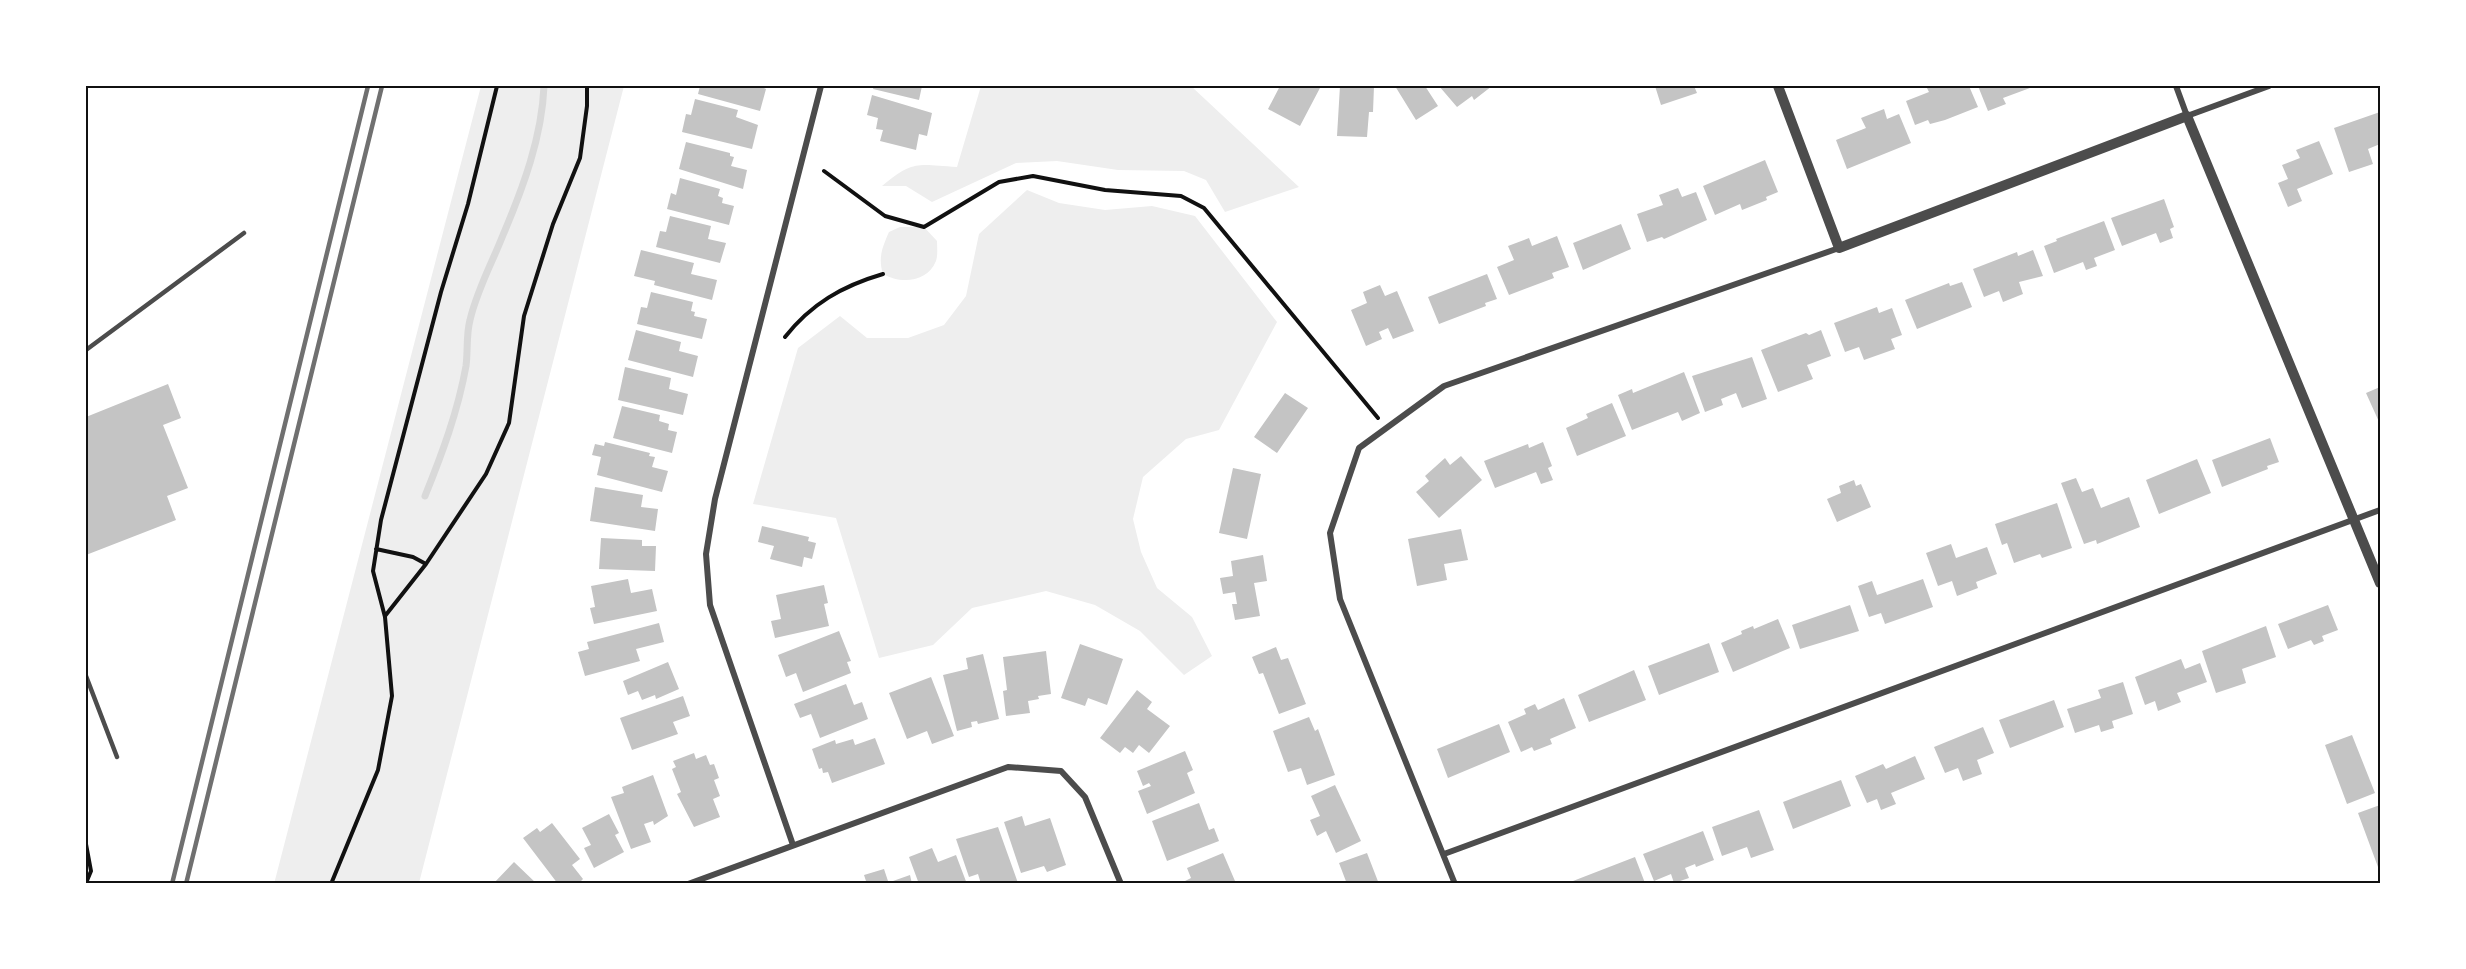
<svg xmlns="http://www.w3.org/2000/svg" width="2466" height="969" viewBox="0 0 2466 969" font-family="'IBM Plex Sans',sans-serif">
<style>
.green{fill:#eee}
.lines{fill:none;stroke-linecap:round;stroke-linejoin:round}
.stream{stroke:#d9d9d9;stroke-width:7}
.building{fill:#c4c4c4}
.path{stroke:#111;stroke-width:4}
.service{stroke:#4c4c4c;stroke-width:4.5}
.minor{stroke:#4c4c4c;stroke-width:6}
.tertiary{stroke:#4c4c4c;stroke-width:10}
.rail{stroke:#707070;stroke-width:4.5}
.neatline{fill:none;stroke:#111;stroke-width:2}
</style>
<rect width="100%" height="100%" fill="#fff"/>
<path class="green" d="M481,86H624L419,883L274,884Z
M981,86H1191L1299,187L1225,212L1206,180L1184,171L1118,170L1057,161L1016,163L932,202L906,186H882C914,159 919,165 957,167Z
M1027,190L1059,203L1105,210L1152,206L1195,216L1277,322L1219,430L1186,439L1143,477L1133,519L1141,552L1157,588L1192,617L1212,656L1184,675L1140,631L1095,605L1046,591L972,608L933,645L879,658L836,518L753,504L798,348L840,316L867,338H908L944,325L966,296L979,234Z
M900,227H924L937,241C937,247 938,255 936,261C927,283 900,284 883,274C878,258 882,248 889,232Z"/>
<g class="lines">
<path class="stream" d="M425,496C442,454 458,411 466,366C468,351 466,335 470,320C477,290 492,263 503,235C523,188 542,137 544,86"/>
</g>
<path class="building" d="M700,86H760L766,89L760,111L698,94Z
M874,86H922L919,100L873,89Z
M1280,86H1326L1324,88L1321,86L1300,126L1268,109Z
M1340,86H1374L1373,112H1369L1367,137L1337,136Z
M1395,86H1425L1438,106L1416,120Z
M1439,86H1492L1474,100L1472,96L1457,107Z
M1655,86H1694L1697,93L1661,105Z
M1926,86H1969L1978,107L1945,120L1930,124L1928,120L1915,125L1906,101L1929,92Z
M1978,86H2035L2003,98L2006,104L1988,111Z
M872,95L932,113L927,136L919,134L916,150L880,141L883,130L876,129L878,118L867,115Z
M695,99L738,110L736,117L758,125L752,149L682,132L686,114L691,115Z
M1884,109L1887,119L1899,114L1911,143L1847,169L1836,140L1866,128L1861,118Z
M2380,112V144L2368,149L2373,164L2349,172L2334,128Z
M2319,141L2333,174L2297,189L2302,201L2288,207L2278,183L2288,179L2282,165L2300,158L2296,150Z
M686,142L730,153V156L734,157L731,166L747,170L743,189L679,169Z
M1765,160L1778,192L1766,197L1767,200L1742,210L1740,204L1715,215L1703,186Z
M680,178L720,189L718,196L723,198L722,203L734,206L729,225L667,209L671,193L676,195Z
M1678,188L1682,197L1696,192L1707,220L1664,239L1662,237L1647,242L1637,214L1663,205L1659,195Z
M2164,199L2174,227L2170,229L2173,238L2160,243L2156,233L2122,246L2111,218Z
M670,216L711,226L708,239L726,243L720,263L656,247L660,231L666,232Z
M2104,221L2115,250L2094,258L2097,266L2086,270L2083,262L2054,273L2044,246L2057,241L2056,239Z
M1621,224L1631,249L1583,270L1573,243Z
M1557,236L1569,267L1552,273L1554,278L1509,295L1497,267L1514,260L1508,246L1529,238L1532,246Z
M641,250L694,263L691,274L717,280L712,300L654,285L655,281L634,276Z
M2033,250L2043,276L2019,282L2023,294L2003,302L1999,291L1984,297L1973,269L2017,252L2018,256Z
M1487,274L1497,299L1485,303L1486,306L1439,324L1428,297Z
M1962,282L1972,307L1917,329L1905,300L1949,283L1950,286Z
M1380,285L1385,296L1397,291L1414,331L1393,339L1388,328L1379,332L1382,339L1366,346L1351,310L1367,303L1363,292Z
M651,292L693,302L691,311L695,312L694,316L707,319L702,339L637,324L641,307L647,308Z
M1877,307L1879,313L1892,308L1902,335L1891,339L1895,349L1864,360L1859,347L1845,352L1834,323Z
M636,330L681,342L679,351L698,356L693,377L628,360Z
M1821,330L1831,356L1807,365L1813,379L1778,392L1761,350L1806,333L1809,335Z
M1752,357L1767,399L1742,408L1736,393L1721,399L1723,405L1705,412L1692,376Z
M625,367L671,378L669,389L688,394L683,415L618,400Z
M1684,372L1700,413L1682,421L1678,412L1632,430L1618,395L1632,389L1633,393Z
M168,384L181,418L163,425L188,488L167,496L176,520L86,555V417Z
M2380,387V424L2366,393Z
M1285,393L1308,408L1277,453L1254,437Z
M1612,403L1626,436L1577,456L1566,428L1588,418L1586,414Z
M622,406L660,415L659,421L669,424L668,430L677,432L672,453L613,438Z
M2270,438L2279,462L2267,466L2268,469L2222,487L2212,460Z
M605,442L650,453L649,456L655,457L652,467L668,471L662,492L597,475L601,457L592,455L595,444L604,446Z
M1543,442L1552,466L1548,468L1553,480L1541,484L1536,472L1495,488L1484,461L1528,444L1529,448Z
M1461,456L1482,480L1439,518L1416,492L1429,481L1425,476L1445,458L1450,465Z
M2197,459L2211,493L2159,514L2146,480Z
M1233,468L1261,474L1247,539L1219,533Z
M2076,478L2082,492L2093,488L2101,508L2129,497L2140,527L2097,544L2096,540L2084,544L2061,483Z
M1854,480L1856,486L1861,484L1871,507L1837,522L1827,499L1841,493L1839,486Z
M595,487L643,495L641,507L658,509L655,531L590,521Z
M2057,503L2072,548L2042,558L2040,554L2014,563L2007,543L2002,545L1995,524Z
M762,526L809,537L808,541L816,543L812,559L804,557L802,567L770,559L774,546L758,542Z
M1461,529L1468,560L1444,564L1447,580L1417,586L1408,539Z
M601,538L642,540V546H656L655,571L599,569Z
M1951,544L1956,558L1987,547L1997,574L1976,582L1978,588L1957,596L1952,581L1938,586L1926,553Z
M1263,555L1267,581L1254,583L1260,616L1235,620L1232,604H1237L1235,592L1223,594L1220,578L1233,576L1231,561Z
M628,579L631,593L652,589L657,611L594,624L590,608L595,607L591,586Z
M1923,579L1933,607L1885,624L1881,613L1869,617L1858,586L1872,581L1877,595Z
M824,585L828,603L824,604L829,626L775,638L771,621L781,619L776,595Z
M1850,605L1859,631L1800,649L1792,625Z
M2328,605L2338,630L2322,636L2324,641L2314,645L2311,640L2288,649L2278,624Z
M1778,619L1790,648L1733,672L1721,643L1742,634L1741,631L1753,626L1754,629Z
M659,623L664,642L636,649L640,661L585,676L578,652L589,649L587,642Z
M2266,626L2276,657L2242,669L2246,683L2216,693L2202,651Z
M839,631L851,661L847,662L851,673L803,692L796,673L786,677L778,655Z
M1709,643L1719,672L1659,695L1648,666Z
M1080,644L1123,659L1107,705L1088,698L1085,706L1061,698Z
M1276,647L1281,660L1288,658L1306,704L1279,714L1263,673L1259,674L1252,657Z
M1046,651L1051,694L1038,696L1039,699L1028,701L1030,713L1006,716L1003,691L1007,690L1003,657Z
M983,654L999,719L978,724L977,721L971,722L972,727L957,731L943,675L968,669L966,658Z
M2181,659L2185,669L2200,663L2207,682L2177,693L2181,702L2158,711L2155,701L2145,705L2135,677Z
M668,662L679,689L656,699L655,695L642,700L638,691L628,695L623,681Z
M1634,670L1646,700L1589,722L1578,695Z
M931,677L954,736L932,744L927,731L907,739L889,693Z
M2123,682L2133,714L2112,721L2114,728L2101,732L2099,725L2075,733L2067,709L2101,698L2098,690Z
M846,684L854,705L862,702L868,719L820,738L811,714L800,718L794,704Z
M1137,690L1152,702L1147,709L1170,726L1149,753L1139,745L1133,753L1125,747L1120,753L1100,738Z
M683,696L690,716L673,722L678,734L632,750L620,718Z
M1564,698L1576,728L1550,739L1552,744L1534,751L1532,747L1521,752L1508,722L1526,714L1524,709L1535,704L1538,710Z
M2054,700L2064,727L2010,748L1999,720Z
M1309,717L1315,731L1318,729L1335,775L1307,785L1301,768L1288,772L1273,731Z
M1499,724L1510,752L1448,778L1437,749Z
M1983,727L1994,753L1977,760L1982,774L1963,781L1958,768L1945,773L1934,747Z
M2352,735L2375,793L2347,804L2325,745Z
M875,738L885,764L832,783L828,772L823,773L822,768L819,769L812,749L835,740L836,744L853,739L855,745Z
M1185,751L1193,770L1187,773L1195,793L1147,814L1138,791L1151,786L1149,783L1143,786L1137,771Z
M694,753L696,759L706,755L710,765L714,764L719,778L714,780L720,796L713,799L720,817L694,827L677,794L681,792L672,769L676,767L673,761Z
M1915,756L1925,779L1891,793L1896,804L1881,810L1877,799L1867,803L1855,776L1883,764L1886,769Z
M653,775L668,816L654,825L653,821L644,824L651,842L631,849L611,797L624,793L622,787Z
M1841,780L1851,806L1793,829L1783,802Z
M1335,785L1361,841L1336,853L1326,831L1317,836L1310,820L1320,816L1311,796Z
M1199,803L1209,830L1214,828L1219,841L1167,861L1152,821Z
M2380,805V866L2378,867L2358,813Z
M1759,810L1774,850L1751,858L1747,847L1722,856L1712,827Z
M609,814L619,833L615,835L624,852L594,868L584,848L591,845L582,828Z
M1022,816L1025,826L1050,818L1066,865L1047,872L1044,866L1021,873L1004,822Z
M552,823L580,859L572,865L583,879L578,884H558L523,838L537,828L540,832Z
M998,827L1018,883L1016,884H981L978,874L969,877L956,839Z
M1703,831L1714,860L1696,867L1695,864L1685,868L1689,878L1674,883L1671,874L1654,881L1643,854Z
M932,848L938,862L956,855L967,884H919L909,857Z
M1223,853L1235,881L1179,884L1191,878L1187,868Z
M1367,853L1379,884H1347L1339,863Z
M1635,857L1645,883L1573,884V881Z
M514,862L537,884H493Z
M884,869L889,884H867L864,875Z
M910,875L912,884H894L893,881Z"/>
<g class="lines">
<path class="path" d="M824,171L885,216L924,227L999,182L1033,176L1105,190L1181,196L1204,208L1378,418
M785,337C811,304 842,286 883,274
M376,549L413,557L426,564
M385,616L426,564L486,474L509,423L524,316L553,224L580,158L587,106V86
M86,844L91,871L86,883
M331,884L378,770L392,696L385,617L373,571L381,520L441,292L468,204L497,86"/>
<path class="service" d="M86,350L244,233
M86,676L117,757"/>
<path class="minor" d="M2176,86L2187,116L2269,86
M793,845L710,605L706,554L715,499L821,86
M1444,854L2380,510
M688,884L1008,767L1061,771L1085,797L1121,884
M1455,884L1340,599L1330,533L1359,448L1444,386L1839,248"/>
<path class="tertiary" d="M1778,86L1839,248L2187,116L2380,583"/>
<path class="rail" d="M172,884L368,86
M186,884L382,86"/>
</g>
<rect width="2466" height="969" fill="none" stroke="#ffffff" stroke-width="174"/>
<rect x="87" y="87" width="2292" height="795" class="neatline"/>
</svg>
